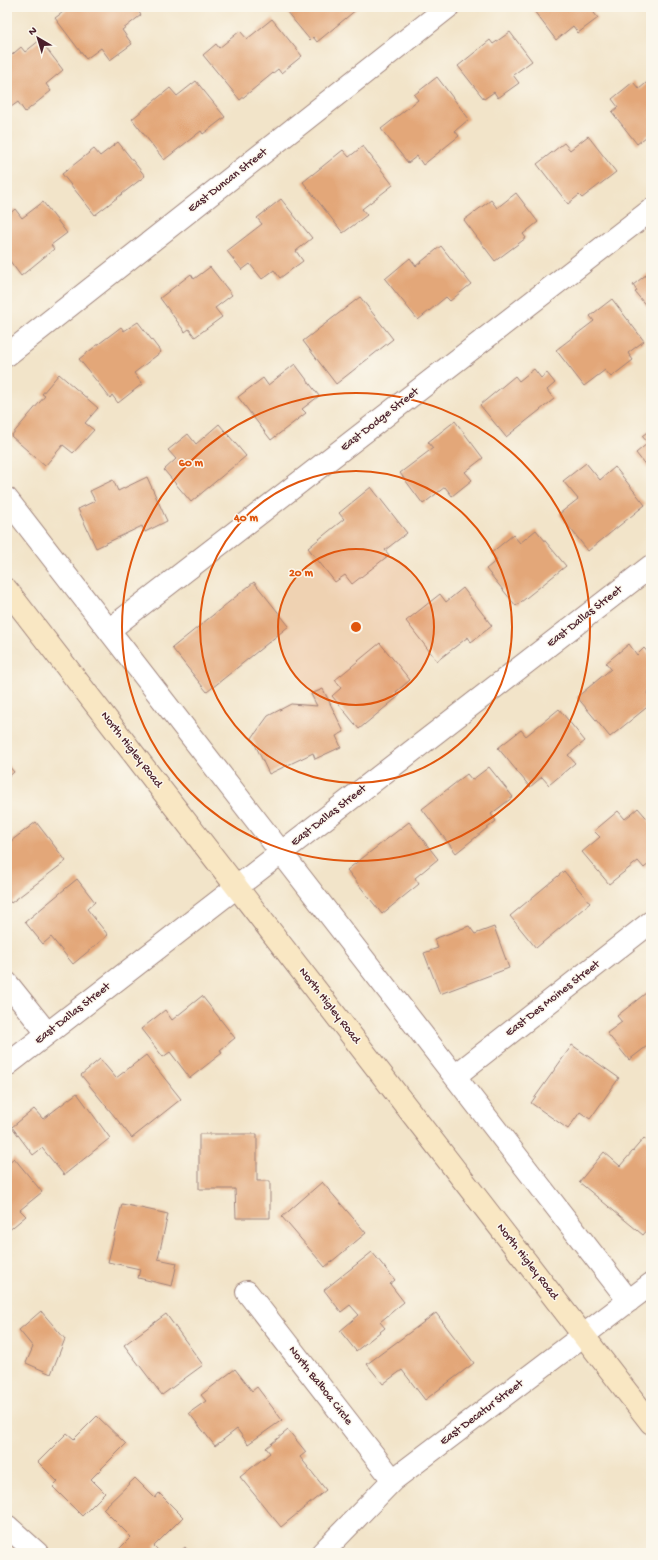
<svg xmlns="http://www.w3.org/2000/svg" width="658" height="1560" viewBox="0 0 658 1560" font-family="'Gochi Hand',sans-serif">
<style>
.building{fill:#e3a779}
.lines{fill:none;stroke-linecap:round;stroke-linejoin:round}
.minor-casing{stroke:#9e827a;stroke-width:24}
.secondary-casing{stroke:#9e827a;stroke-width:24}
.minor{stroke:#fff;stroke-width:22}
.secondary{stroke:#f9e7c3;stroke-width:22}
.ring{fill:none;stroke:#e0560e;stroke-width:2}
.labels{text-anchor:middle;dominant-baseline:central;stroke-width:3;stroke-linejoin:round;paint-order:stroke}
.street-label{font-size:12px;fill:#4a1f2b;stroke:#fbf7ec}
.centre{fill:#e0560e;stroke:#fbf7ec;stroke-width:2}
.ring-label{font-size:12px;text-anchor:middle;font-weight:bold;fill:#e0560e;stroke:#fbf7ec;stroke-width:3;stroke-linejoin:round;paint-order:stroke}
</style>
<rect width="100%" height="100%" fill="#fbf7ec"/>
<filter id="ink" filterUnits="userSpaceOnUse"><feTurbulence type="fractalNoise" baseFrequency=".025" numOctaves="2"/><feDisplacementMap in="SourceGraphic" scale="8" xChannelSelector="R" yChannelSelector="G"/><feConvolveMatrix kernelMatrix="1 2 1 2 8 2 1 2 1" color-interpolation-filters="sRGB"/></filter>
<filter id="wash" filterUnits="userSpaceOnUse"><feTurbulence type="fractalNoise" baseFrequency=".012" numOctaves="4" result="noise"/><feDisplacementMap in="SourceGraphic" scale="16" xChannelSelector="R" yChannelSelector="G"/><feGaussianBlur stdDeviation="0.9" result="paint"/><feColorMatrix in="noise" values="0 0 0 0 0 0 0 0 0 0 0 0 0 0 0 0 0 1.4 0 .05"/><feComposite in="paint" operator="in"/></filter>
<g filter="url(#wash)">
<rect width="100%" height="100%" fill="#f2e4c9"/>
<g id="blocks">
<path class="building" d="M70,7H135L141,15L122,30L132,44L110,60L101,48L86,59L55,18Z
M288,7H356L357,9L317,42L313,37L310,40L286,11L289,8Z
M531,7H594L591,9L598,18L578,33L573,26L556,40Z
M272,19L302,56L281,73L278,69L240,100L203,55L216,44L219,48L240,31L247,39Z
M510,32L532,61L513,75L519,83L498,98L494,92L484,99L458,66L490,40L493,44Z
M40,40L63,70L46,84L51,91L25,112L18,102L7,110V59L21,47L25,52Z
M437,77L469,119L455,131L459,136L423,165L417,156L408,163L381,129L418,100L414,95Z
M651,79V133L637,144L612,112L618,107L612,99L633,82L639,89Z
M196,81L225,117L203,134L201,131L164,160L132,119L170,88L177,96Z
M588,136L616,172L582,198L579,195L568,204L537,164L564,143L570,150Z
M118,142L145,176L95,215L62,174L94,149L100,156Z
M363,146L393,185L362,209L367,215L343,233L303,182L343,150L349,157Z
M516,193L538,222L523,234L526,238L495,261L464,220L491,200L497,208Z
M281,199L312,238L296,251L303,261L280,278L274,270L262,279L250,264L242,270L227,251L262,224L257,218Z
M43,202L67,233L51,245L54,249L21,276L7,257V216L15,209L22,218Z
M441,246L471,284L450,301L446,297L418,320L385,279L410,258L416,266Z
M210,267L232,295L215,308L222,317L195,337L189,329L185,332L160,298L191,274L194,279Z
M651,271V312L635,292L637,291L633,285Z
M360,297L393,339L336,384L303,341Z
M612,299L644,341L628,353L633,360L611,377L605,370L584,386L556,350L594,321L590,316Z
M138,322L161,352L134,373L142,384L118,403L112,395L110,398L79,359L121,327L124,331Z
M295,364L319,396L302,409L306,413L271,440L238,397L263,378L268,385Z
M534,369L541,378L547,373L555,383L547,390L554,399L506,437L480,405L515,376L519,381Z
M59,374L98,408L85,423L94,430L73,453L63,445L45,466L11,436L45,396L42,394Z
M455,421L483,458L465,472L472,480L452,496L445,487L423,504L400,473L433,448L428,442Z
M219,424L246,456L191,502L164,470L176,459L168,450L188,434L196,444Z
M651,429V472L636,453L648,443L642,436Z
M586,463L600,480L615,467L645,505L588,551L559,514L578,499L563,481Z
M147,477L167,521L145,532L142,526L96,548L78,509L95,501L90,491L113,480L118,491Z
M371,487L407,533L385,550L389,555L352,584L345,575L335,582L308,548L344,519L339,513Z
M536,530L566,566L516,606L486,569L497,560L491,553L513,535L520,543Z
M254,582L289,626L207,692L172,648Z
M463,588L492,626L471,642L468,637L437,661L406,621L440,594L446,602Z
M380,643L410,680L396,692L399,696L359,729L332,696L341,688L335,680Z
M629,644L637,655L644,648L651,656V690L647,693L651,698V704L610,737L577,697L611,669L606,663Z
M323,689L344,732L336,736L341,747L315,759L313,753L269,774L252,738L268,716L291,704L317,706L311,694Z
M559,709L585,741L568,755L575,763L549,785L542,777L530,787L498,748L521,730L526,736Z
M7,764L14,772L7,778Z
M489,767L513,797L491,814L496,821L456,853L422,809L467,774L472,780Z
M638,808L651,823V862L644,868L638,861L609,884L582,852L600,837L594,831L618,811L625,819Z
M36,822L66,861L11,903L7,898V844Z
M409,822L438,859L415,878L419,884L382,914L347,870Z
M564,871L590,903L536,948L510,916Z
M77,879L95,902L87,909L108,935L73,964L51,937L43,944L25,922Z
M469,926L475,934L494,927L509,968L440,994L424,953L438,948L434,939Z
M651,989V1043L629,1060L607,1033L622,1022L617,1016Z
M202,996L235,1038L220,1050L222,1053L190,1078L170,1052L163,1057L141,1029L165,1010L172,1020Z
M572,1045L619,1078L590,1119L580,1112L568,1129L531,1103Z
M146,1055L181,1099L132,1138L81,1075L100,1059L116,1078Z
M77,1093L110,1138L64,1175L42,1148L33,1155L12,1127L34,1109L43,1119Z
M199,1134H257V1181H270V1218H236L235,1189H199Z
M644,1138L651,1144V1226L643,1235L579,1182L604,1152L620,1166Z
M14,1158L42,1192L20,1210L26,1216L7,1232V1164Z
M322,1182L366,1233L325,1267L282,1217Z
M122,1204L168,1214L158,1259L177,1263L172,1286L138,1278L140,1269L108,1262Z
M372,1252L395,1280L390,1284L404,1302L380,1322L385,1328L356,1351L340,1331L359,1315L350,1305L341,1312L324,1290Z
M41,1311L65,1339L51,1374L26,1363L33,1347L19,1330Z
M436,1313L474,1363L425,1400L402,1370L383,1384L367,1364Z
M166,1314L203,1365L162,1395L124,1345Z
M235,1369L252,1391L257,1387L282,1420L248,1444L237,1429L215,1446L189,1413L206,1401L201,1395Z
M97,1416L126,1444L91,1479L105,1493L82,1516L53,1487L58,1482L38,1462L67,1433L74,1439Z
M288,1430L306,1452L300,1457L326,1490L281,1527L240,1477L270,1453L266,1448Z
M135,1478L155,1498L159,1493L183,1517L154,1546L159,1551L156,1553H115L131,1537L103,1509Z
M185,1547L191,1553H178Z"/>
</g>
</g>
<g filter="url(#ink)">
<use href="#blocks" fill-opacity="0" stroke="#9e827a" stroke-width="1"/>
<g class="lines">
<defs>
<path id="minor" d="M7,355L448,7
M7,499L629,1301
M109,630L651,210
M7,983L47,1033
M7,1065L651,566
M455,1076L651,922
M247,1292L393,1480
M7,1526L37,1553
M322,1553L393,1480L651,1284"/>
<path id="secondary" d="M7,590L651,1423"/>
</defs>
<use href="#minor" class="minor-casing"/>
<use href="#secondary" class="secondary-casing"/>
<use href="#minor" class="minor"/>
<use href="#secondary" class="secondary"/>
</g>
</g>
<circle cx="356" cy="627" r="78" fill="#e0560e" fill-opacity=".12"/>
<g class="ring">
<circle cx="356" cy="627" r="78"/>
<circle cx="356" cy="627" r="156"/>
<circle cx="356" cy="627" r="234"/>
</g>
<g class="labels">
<g class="street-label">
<text transform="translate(228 181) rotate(-38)">East Duncan Street</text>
<text transform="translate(380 420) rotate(-38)">East Dodge Street</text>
<text transform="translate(585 617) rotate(-38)">East Dallas Street</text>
<text transform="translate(131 750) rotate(52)">North Higley Road</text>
<text transform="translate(329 816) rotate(-38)">East Dallas Street</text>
<text transform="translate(553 999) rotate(-38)">East Des Moines Street</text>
<text transform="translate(329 1006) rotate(52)">North Higley Road</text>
<text transform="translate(73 1014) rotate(-38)">East Dallas Street</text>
<text transform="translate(527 1262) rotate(52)">North Higley Road</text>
<text transform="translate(320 1386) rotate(52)">North Balboa Circle</text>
<text transform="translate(482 1413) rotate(-37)">East Decatur Street</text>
</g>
</g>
<circle cx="356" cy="627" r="6" class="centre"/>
<g class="ring-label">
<text x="191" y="466">60 m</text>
<text x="246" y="521">40 m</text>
<text x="301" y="576">20 m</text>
</g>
<rect width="658" height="1560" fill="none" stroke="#fbf7ec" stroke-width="24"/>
<g transform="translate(38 38) rotate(322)" stroke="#fbf7ec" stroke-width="3" paint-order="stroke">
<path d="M0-3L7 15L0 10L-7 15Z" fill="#4a1f2b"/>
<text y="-6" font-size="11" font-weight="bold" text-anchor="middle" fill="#4a1f2b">N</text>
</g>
</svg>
